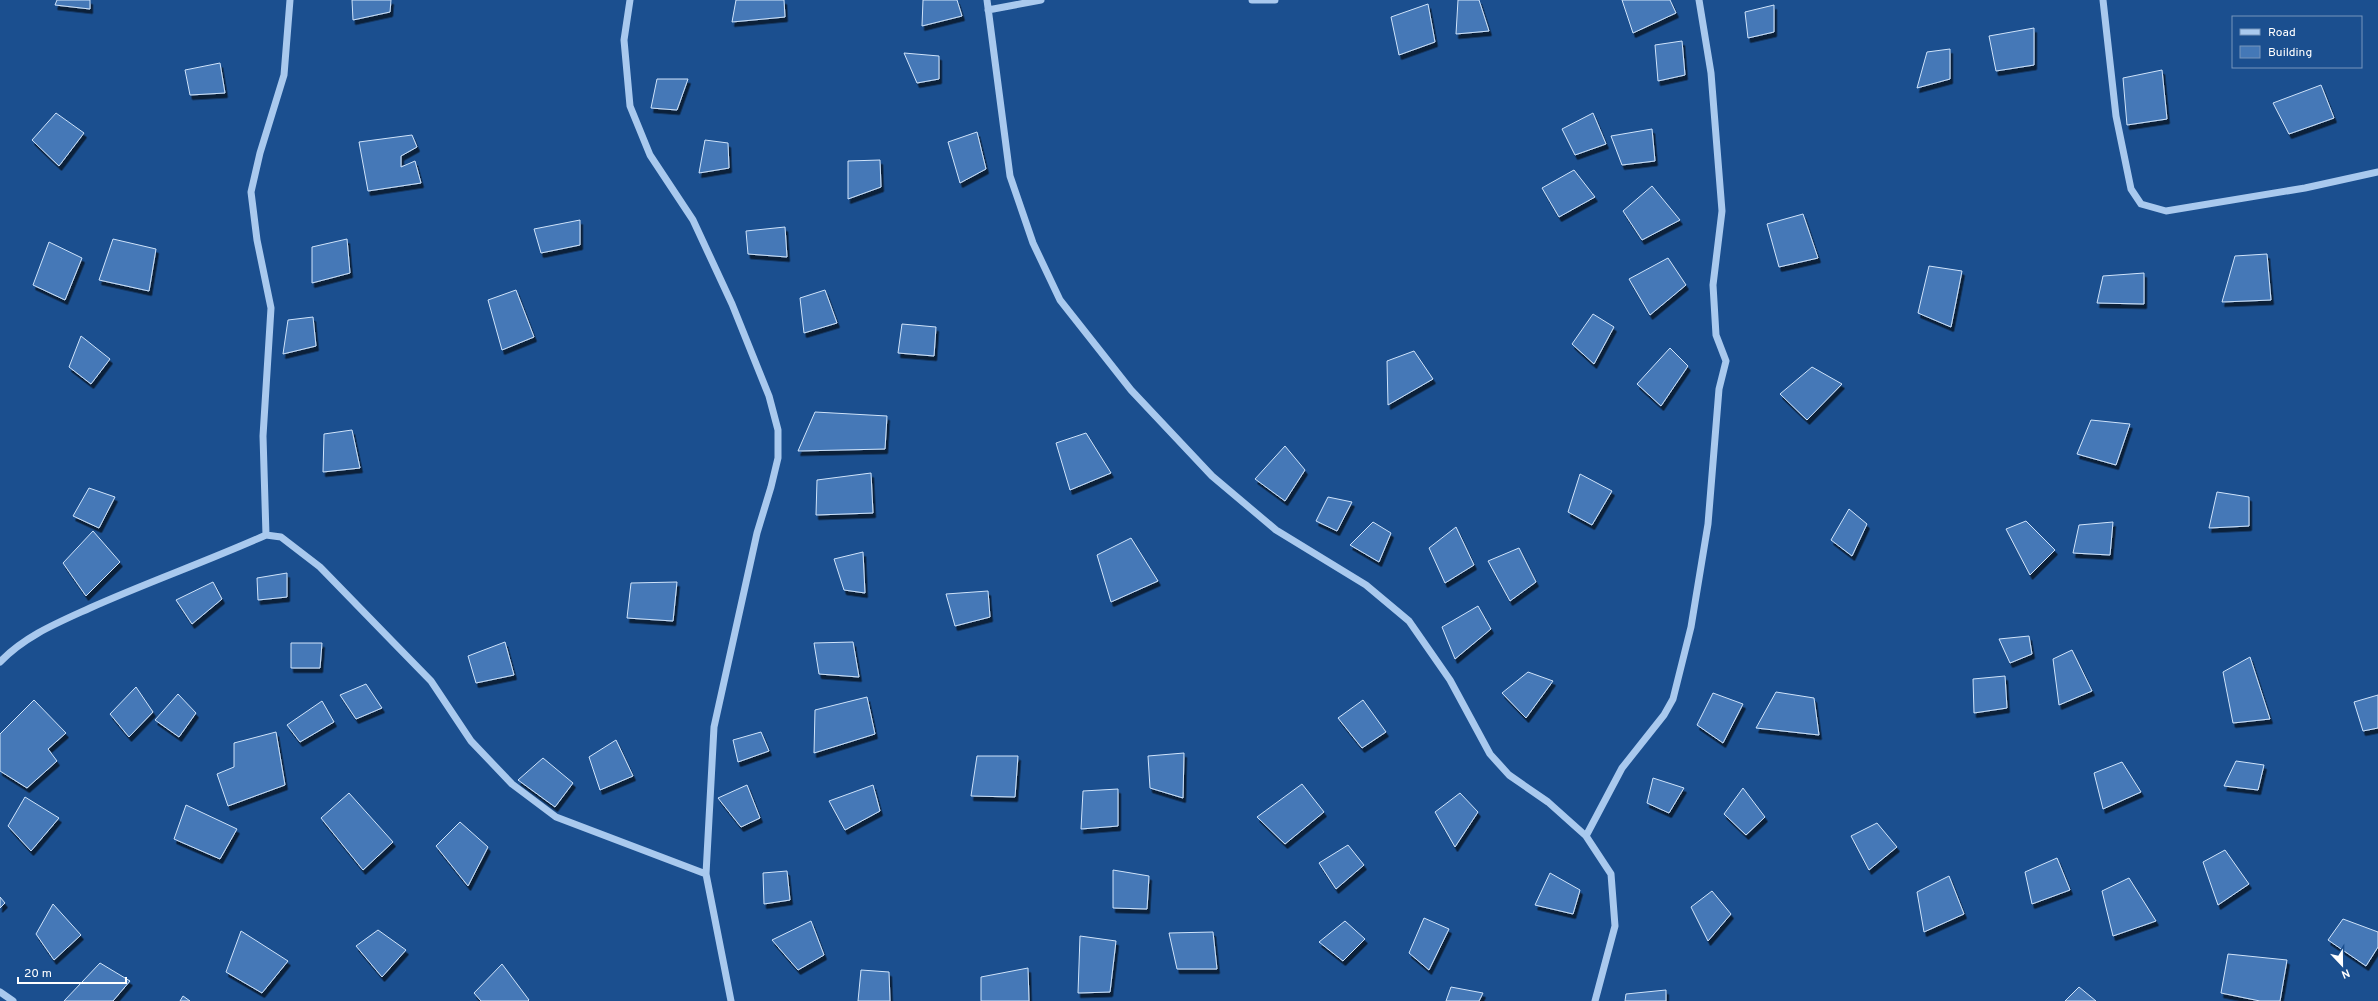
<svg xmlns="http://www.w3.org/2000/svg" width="2378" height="1001" viewBox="0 0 2378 1001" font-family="Overpass,sans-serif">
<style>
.building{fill:#4478b7;stroke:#cfe3fa;filter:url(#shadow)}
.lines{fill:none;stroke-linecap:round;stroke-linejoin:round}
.minor{stroke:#a9c9ee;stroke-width:7}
</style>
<defs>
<filter id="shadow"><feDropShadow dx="2.5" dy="4.5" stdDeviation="0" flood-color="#0009"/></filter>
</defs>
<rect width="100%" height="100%" fill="#1b4f8f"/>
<path class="building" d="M57,0H90V9L55,5Z
M352,0H391L390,12L353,20Z
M736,0H784L785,17L732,22Z
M923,0H957L962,16L922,26Z
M1458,0H1479L1489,31L1456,34Z
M1622,0H1670L1676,13L1633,33Z
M1428,4L1435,42L1399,55L1391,17Z
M1774,5V32L1748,38L1745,12Z
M2034,28V65L1996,71L1989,36Z
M1682,41L1685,75L1658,81L1655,45Z
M1950,49V79L1917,88L1927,52Z
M904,53L939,56V79L917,83Z
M220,63L225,93L190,95L185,70Z
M2162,70L2167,119L2127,125L2123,78Z
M657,79H688L677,110L651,108Z
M2321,85L2334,118L2289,134L2273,103Z
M56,113L84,133L59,166L32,140Z
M1593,113L1606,144L1575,155L1562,129Z
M1652,129L1655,161L1622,165L1611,136Z
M977,132L986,169L960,183L948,142Z
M412,135L417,147L401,156V167L415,161L421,183L368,191L359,142Z
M705,140L728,143L729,168L699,173Z
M880,160L881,187L848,199V161Z
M1574,170L1595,197L1559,217L1542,188Z
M1652,186L1680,220L1642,240L1623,211Z
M1803,214L1818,258L1779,267L1767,224Z
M580,220V245L541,253L534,229Z
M785,227L787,257L748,254L746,231Z
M113,239L156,249L149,291L99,280Z
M347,239L350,273L312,283V247Z
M49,242L82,258L65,300L33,285Z
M2267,254L2271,300L2222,302L2235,256Z
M1668,258L1686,285L1650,315L1629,279Z
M1929,266L1962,271L1951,327L1918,313Z
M2144,273V304L2097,303L2103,276Z
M516,290L534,337L502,350L488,300Z
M825,290L837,323L804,333L800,298Z
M1593,314L1614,327L1594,364L1572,344Z
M313,317L316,346L283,354L288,320Z
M902,324L936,327L934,356L898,353Z
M81,336L110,359L91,384L69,367Z
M1670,348L1688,366L1661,406L1637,384Z
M1414,351L1433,379L1388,405L1387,361Z
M1812,367L1842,384L1807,420L1780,394Z
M815,412L887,416L885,449L798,451Z
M2091,420L2130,424L2116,465L2077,454Z
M352,430L360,468L323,472L324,434Z
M1086,433L1111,473L1070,490L1056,443Z
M1285,446L1305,470L1285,501L1255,479Z
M871,473L873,513L816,515L817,480Z
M1580,474L1612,491L1592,525L1568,512Z
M89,488L115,497L99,528L73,516Z
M2217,492L2249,497V526L2209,528Z
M1328,497L1352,502L1337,531L1316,521Z
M1849,509L1867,524L1852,556L1831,540Z
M2026,521L2055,550L2030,575L2006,529Z
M1373,522L1391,533L1379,562L1350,545Z
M2113,522L2110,555L2073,553L2079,525Z
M1456,527L1474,565L1445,583L1429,548Z
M93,531L120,562L86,596L63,563Z
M1131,538L1158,581L1111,602L1097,555Z
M1519,548L1536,582L1510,601L1488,561Z
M863,552L865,593L844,590L834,559Z
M287,573V597L258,600L257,578Z
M213,582L222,599L192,624L176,600Z
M677,582L673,621L627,618L631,583Z
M988,591L990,617L955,626L946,594Z
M1478,606L1491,629L1455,659L1442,627Z
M2029,636L2032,654L2010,663L1999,639Z
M505,642L514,675L476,683L468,656Z
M853,642L859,677L819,674L814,643Z
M291,643H322L320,668H291Z
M2072,650L2092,691L2059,705L2053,659Z
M2250,657L2270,719L2233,723L2223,672Z
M1528,672L1553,681L1526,718L1502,693Z
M2005,676L2007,708L1974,713L1973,679Z
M366,684L382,708L356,719L340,695Z
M136,687L153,712L129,737L110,714Z
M1776,692L1814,698L1819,735L1756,728Z
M1713,693L1743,704L1723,743L1697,725Z
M178,694L196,713L179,737L155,720Z
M2378,695V728L2363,731L2354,702Z
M867,697L875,734L814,753L815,710Z
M34,700L66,733L48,749L57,761L27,788L0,771V734Z
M1363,700L1386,732L1362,748L1338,718Z
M322,701L334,722L300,742L287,725Z
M276,732L285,785L228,806L217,774L234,767V743Z
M761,732L769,751L738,762L733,740Z
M616,740L633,776L600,790L589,757Z
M1184,753L1183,798L1150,788L1148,756Z
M977,756H1018L1015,797L971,796Z
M543,758L573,783L555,807L518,780Z
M2236,761L2264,765L2258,790L2224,786Z
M2122,762L2141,792L2103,809L2094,773Z
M1653,778L1684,788L1669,813L1647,803Z
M1302,784L1324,812L1285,844L1257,817Z
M747,785L760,818L741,827L718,798Z
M873,785L880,811L845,830L829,801Z
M1743,788L1765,817L1746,835L1724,814Z
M1118,789V826L1081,829L1083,791Z
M349,793L393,842L363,870L321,818Z
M1460,793L1478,812L1455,847L1435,812Z
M25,797L59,818L31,851L8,826Z
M186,805L237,829L220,859L174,839Z
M460,822L488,847L468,886L436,846Z
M1877,823L1897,847L1869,870L1851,836Z
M1348,845L1364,865L1336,889L1319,863Z
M2225,850L2249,884L2218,905L2203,862Z
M2057,858L2070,890L2032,904L2025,872Z
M1113,870L1149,876L1147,909L1113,908Z
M787,871L790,900L764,904L763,873Z
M1550,873L1580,890L1573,914L1535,905Z
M1949,876L1964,914L1924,932L1917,892Z
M2129,878L2156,921L2113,936L2102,891Z
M1712,891L1731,914L1708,941L1691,907Z
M0,897L5,903L0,908Z
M53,904L81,935L54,960L36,934Z
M1424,918L1449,929L1429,970L1409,953Z
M2343,919L2378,932V947L2366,966L2328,940Z
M811,921L824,955L798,970L772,940Z
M1345,921L1365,939L1343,961L1319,942Z
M378,930L406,950L382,977L356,946Z
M241,931L288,961L262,993L226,972Z
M1213,932L1217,969H1177L1169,933Z
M1080,936L1116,941L1110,992L1078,993Z
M2228,954L2287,960L2280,1001H2260L2221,993Z
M100,963L130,981L113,1001H64Z
M502,964L529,1000L528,1001H481L474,993Z
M1028,968L1029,1001H981V977Z
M861,970L889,972L890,1001H858Z
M1451,987L1483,993L1479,1001H1446Z
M2079,987L2096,1001H2065Z
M1666,990V1001H1625L1626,994Z
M183,996L190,1001H180Z"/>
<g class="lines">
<path class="minor" d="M630,0L624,40L630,106L650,155L693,220L732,304L769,396L778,430V458L771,487L757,533L714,727L706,874L731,1001
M987,0L1010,176L1033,243L1060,300L1131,390L1212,476L1276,530L1366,585L1409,621L1450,680L1490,754L1509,775L1548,802L1586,836L1611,874L1615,926L1595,1001
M1252,0H1275
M2103,0L2116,116L2131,189L2141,204L2166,211L2305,188L2378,172
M988,10L1041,0
M266,535L263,436L271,308L257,240L251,192L260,153L284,75L290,0
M0,662C25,636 57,623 90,608C148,582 208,561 266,535L281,537L320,567L391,640L431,681L471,741L512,784L556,817L706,874
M1586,836L1622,768L1664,715L1673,699L1691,627L1708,524L1719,389L1726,361L1716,335L1713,285L1722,211L1711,73L1699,0
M0,992L13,1001"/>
</g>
<rect x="2232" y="16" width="130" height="52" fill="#1b4f8f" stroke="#7695bc"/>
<rect x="2240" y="29" width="20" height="6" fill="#a9c9ee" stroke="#7695bc"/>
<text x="2268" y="36" font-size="12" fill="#ffffff">Road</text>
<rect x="2240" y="46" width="20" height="12" fill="#4478b7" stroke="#7695bc"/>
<text x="2268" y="56" font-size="12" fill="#ffffff">Building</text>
<g transform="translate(2342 965) rotate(158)" stroke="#1b4f8f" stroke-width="3" paint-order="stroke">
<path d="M0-3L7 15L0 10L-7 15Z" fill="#ffffff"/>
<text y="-6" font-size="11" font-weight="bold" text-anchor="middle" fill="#ffffff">N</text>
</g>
<path d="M18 977v6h108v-6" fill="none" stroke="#ffffff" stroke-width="2"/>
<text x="24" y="977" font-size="12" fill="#ffffff" stroke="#1b4f8f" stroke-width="3" paint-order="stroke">20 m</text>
</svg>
